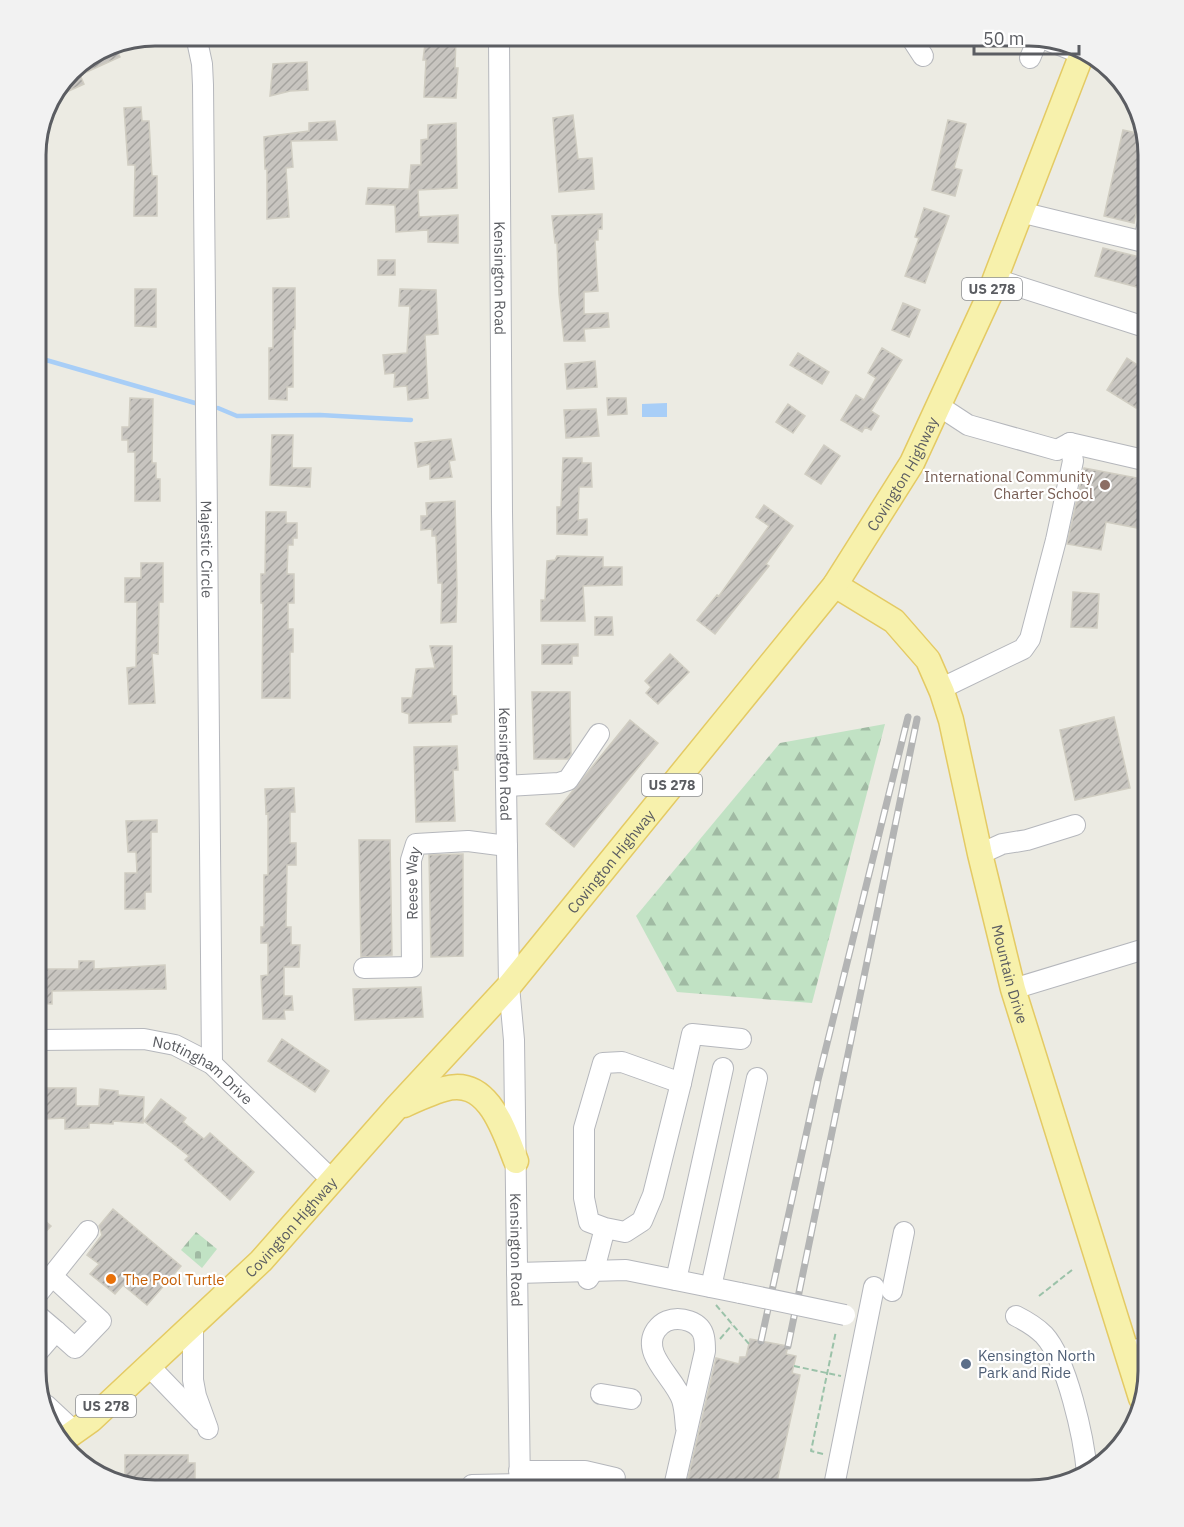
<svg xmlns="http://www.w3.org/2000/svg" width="1184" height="1527" viewBox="0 0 1184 1527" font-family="'IBM Plex Sans',sans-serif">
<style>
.forest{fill:url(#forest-firs)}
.cemetery{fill:url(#cemetery-stones)}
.water{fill:#a8cef7}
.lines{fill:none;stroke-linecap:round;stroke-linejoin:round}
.stream{stroke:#a8cef7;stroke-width:4.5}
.building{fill:url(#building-hatch);stroke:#d0cdc2;stroke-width:1.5}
.minor-casing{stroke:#b5b7bc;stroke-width:22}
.major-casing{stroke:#e4ca64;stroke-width:27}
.path{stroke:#9bc2a9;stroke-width:2;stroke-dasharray:6 3;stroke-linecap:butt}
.minor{stroke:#fff;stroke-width:20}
.major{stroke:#f7f1ac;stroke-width:24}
.rail-casing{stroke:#b3b4b4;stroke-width:7}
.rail{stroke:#fff;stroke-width:4.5;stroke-dasharray:14;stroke-linecap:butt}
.minor-bridge-casing{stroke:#b5b7bc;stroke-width:22;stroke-linecap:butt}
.minor-bridge{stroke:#fff;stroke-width:20}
.education-dot{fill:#8d6e63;stroke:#fff;stroke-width:2}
.food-dot{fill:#e8710a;stroke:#fff;stroke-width:2}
.service-dot{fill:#5c6f8a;stroke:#fff;stroke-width:2}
.labels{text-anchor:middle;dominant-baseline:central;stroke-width:4.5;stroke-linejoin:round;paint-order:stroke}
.shield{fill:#fff;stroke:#8c8e91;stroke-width:1.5}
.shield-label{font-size:14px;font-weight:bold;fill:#5b5d62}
.street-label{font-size:15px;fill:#5b5d62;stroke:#fff}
.education-label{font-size:15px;fill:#785e54;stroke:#fff;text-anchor:end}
.food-label{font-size:15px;fill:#c56008;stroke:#fff;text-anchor:start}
.service-label{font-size:15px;fill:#4e5e75;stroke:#fff;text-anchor:start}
.rim{fill:none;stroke:#5b5d62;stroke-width:3}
</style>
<defs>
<pattern id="forest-firs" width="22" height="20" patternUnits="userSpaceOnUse" patternTransform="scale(1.5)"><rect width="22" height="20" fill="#c1e2c4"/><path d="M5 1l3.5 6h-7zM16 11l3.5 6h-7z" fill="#a0baa3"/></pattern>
<pattern id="cemetery-stones" width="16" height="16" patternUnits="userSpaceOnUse" patternTransform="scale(1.5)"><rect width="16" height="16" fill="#c1e2c4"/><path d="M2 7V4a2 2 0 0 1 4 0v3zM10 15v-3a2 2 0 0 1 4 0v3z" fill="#a0baa3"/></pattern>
<pattern id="building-hatch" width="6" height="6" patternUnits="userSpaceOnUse" patternTransform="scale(1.5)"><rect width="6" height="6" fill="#c8c5c0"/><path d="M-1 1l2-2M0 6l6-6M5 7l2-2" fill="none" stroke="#a5a39f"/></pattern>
</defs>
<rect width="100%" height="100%" fill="#ecebe3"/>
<path class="forest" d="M885,724L812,1003L677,992L636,916L780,743Z"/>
<path class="cemetery" d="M196,1232L217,1249L202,1268L181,1250Z"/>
<path class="water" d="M667,403V417H642V404Z"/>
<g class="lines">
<path class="stream" d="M36,352L46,360L195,403
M218,408L237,416L320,415L411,420"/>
</g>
<path class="building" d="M426,36H456L455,68H458L456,98L424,97L426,60H423Z
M113,44L120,57L80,75L84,84L51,99L76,66Z
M307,62L308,90L290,91L270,96L273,64Z
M141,107L142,121H149L152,176H157V216H134L135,165H128L124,108Z
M573,115L578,159L592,158L594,189L559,192L553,118Z
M948,120L966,124L954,168L962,170L955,196L932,190Z
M335,121L337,140L291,141L293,167L286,168L289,217L267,219V169H265L264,137L309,131V123Z
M456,123L457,188L418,190L419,217L458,215V243L428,242V230L396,232L395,205L366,204L368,188L409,189L411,165H421V140L428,139V125Z
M1123,130L1141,134L1148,156L1134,223L1104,216Z
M924,208L949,216L925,283L905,276L919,238L915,237Z
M602,214V229H598V240H595L598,291L584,292V314L608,313L609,327L584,329L585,341H564L559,294L557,243H555L552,216Z
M1103,248L1148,259V290L1095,276Z
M378,260H395V275H378Z
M273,288H295V329H293V387H287V400L269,399V348H273Z
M135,289H156V327L135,326Z
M400,289L436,290L438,334L425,335L428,398L408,400L407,386L394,387L395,373L385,374L383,355L407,353L410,306H399Z
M903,303L920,310L909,337L892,330Z
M882,348L902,360L871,411L879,416L871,430L865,427L862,432L841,420L856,395L864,400L876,378L868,373Z
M798,353L829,372L822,384L790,365Z
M1127,358L1148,372V389L1136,408L1107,390Z
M595,361L597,387L567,389L565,364Z
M130,398L153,399L152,463H156V479H160V501H135V452H128V440H122V427H129Z
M607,398H626L627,414L608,415Z
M788,404L805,416L793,433L776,422Z
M596,409L599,436L566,438L564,410Z
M272,435H293L292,468H311L310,487L270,485Z
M451,439L455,460L449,461L452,477L430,479V464L418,467L415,443Z
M824,445L840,456L821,484L805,474Z
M563,458H582V463H591L592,487H579L578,520L587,519V535L557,534V507H561Z
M1084,468L1148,480V530L1106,522L1101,550L1067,544Z
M455,501L457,592L456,622L441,623L442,583H438L436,536H432V529L421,530V516H427L426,503Z
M764,505L793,526L766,564L769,566L715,634L697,620L717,595L719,596L769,526L756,517Z
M266,512H286V523H297V538H293V545H288L287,574H294V603H288V629H293V652H290V698H262L263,603H261V574H265Z
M557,556L603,557V567H622V585L583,586L585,621H541V600H545L547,561L555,560Z
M141,563H163V602H159L158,654L152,653L155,703L129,704L127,668L136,667L137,602H125V578H141Z
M1073,592L1099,594L1097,628L1071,627Z
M595,617H612L613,635H595Z
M578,644V656H572V664H542V645Z
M430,646H452V696H456L457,714L451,715V722L409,723V714L402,712V698H412L416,669L435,668Z
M670,654L689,672L658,704L646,693L651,687L645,681Z
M532,692H570L571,754L568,759H534Z
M1114,717L1130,788L1075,800L1060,730Z
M630,720L658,743L574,847L546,824Z
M457,746L458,770H453L455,821L416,822L414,747Z
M294,788L295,812H290V843H296V865H287L286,927H291V945H300L299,967H284V996H292L293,1010H284L285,1019H263L261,976L268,975V943H261V927H264V875H268V813L266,814L265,789Z
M157,820V832H151V892H145V909H125V873H137L136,852H128L126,821Z
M359,840H390L392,955L361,957Z
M463,854V956L431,957L429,855Z
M79,961H94V969L165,965L166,989L52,991V1004L36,1003V969H79Z
M421,987L423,1017L355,1020L353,989Z
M282,1039L329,1071L315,1092L268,1061Z
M44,1088H76V1106H99L100,1089L118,1091V1095L144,1097L143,1123L113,1121V1124L89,1123V1128L65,1129V1118L44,1119Z
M161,1099L186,1118L183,1122L204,1139L210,1133L254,1172L230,1200L185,1160L189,1156L144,1121Z
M113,1209L181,1266L147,1305L123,1285L115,1294L90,1274L99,1264L87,1255L102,1235L99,1226Z
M36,1213L51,1226L36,1242Z
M750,1339L788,1346L786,1354L796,1356L792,1373L800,1375L775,1491H685L716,1358L739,1364L740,1357H746Z
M125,1455H188V1463H195V1491H155L125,1483Z"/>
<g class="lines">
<defs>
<g id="minor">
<path id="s1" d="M196,36L202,64L203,85L212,1064"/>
<path id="s2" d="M499,36L502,512L509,986L514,1040L520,1491"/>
<path d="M910,36L923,56"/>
<path d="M1042,38L1082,54"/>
<path d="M1030,58L1039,37"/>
<path d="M1020,212L1148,243"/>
<path d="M1144,241L1148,222"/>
<path d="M995,279L1148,328"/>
<path d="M939,406L968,425L1057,450L1070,443L1148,461"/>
<path d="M940,689L1023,649L1030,639L1056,540L1073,461L1070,443"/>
<path d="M506,786L559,783L568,780L599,734"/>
<path d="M980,854L1002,844L1027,840L1075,825"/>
<path id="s3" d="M364,968L412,967L411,860L416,844L468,841L507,846"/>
<path d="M1013,989L1148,948"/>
<path id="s4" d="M36,1040L144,1039L175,1045L212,1064L333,1181"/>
<path d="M681,1083L692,1034L741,1039"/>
<path d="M517,1273L626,1270L740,1293"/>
<path d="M52,1276L101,1321L75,1348L56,1331"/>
<path d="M588,1279L594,1270L605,1228L589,1222L584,1198V1128L603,1063L622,1062L681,1083L653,1195L642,1221L625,1232L605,1228"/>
<path d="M676,1280L723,1068"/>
<path d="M711,1287L757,1078"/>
<path d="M892,1291L904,1232"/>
<path d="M36,1296L88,1231"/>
<path d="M1016,1316C1026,1321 1036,1327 1044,1335C1067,1360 1084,1438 1087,1473"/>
<path d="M193,1324V1380L196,1396L208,1429"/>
<path d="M1127,1353L1148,1346"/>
<path d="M36,1354L56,1331L36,1314"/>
<path d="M149,1366L201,1420"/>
<path d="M601,1394L631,1399"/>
<path d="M46,1405L75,1432"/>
<path d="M519,1471H585L615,1478"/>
<path d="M472,1485L520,1484"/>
<path d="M673,1491L705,1351C705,1347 705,1342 704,1337C701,1321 680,1316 667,1321C662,1323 659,1326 656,1330C640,1354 675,1378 682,1400C685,1409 685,1419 686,1428"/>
<path d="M833,1491L874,1287"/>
</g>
<g id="major">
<path id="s5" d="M835,585L894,621L928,660L942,692L951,720L980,854L1013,989L1141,1398"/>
<path d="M404,1105C417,1099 430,1093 444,1089C488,1076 504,1130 516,1161"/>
<path id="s6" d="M60,1442L91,1420L261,1261L396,1108L509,986L835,585L912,463L990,294L995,279L1083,51"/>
</g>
</defs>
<use href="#minor" class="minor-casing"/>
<use href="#major" class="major-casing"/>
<path class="path" d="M1039,1296L1072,1270
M716,1305L749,1344
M720,1339L732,1325
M794,1366L841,1376
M823,1454L811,1451L836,1331"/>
<use href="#minor" class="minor"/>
<use href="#major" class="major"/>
<defs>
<path id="rail" d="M761,1341L818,1080L908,717
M788,1346L917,719"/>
</defs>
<use href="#rail" class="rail-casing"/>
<use href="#rail" class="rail"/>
<defs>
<path id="minor-bridge" d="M740,1293L845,1315"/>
</defs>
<use href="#minor-bridge" class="minor-bridge-casing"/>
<use href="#minor-bridge" class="minor-bridge"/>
</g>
<circle class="education-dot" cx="1105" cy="485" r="6"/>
<circle class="food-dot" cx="111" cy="1279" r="6"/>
<circle class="service-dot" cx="966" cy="1364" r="6"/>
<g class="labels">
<g class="shield">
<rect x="962" y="278" width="60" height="22" rx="4.5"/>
<rect x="642" y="774" width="60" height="22" rx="4.5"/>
<rect x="76" y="1395" width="60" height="22" rx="4.5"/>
</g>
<g class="shield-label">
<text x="992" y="289">US 278</text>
<text x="672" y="785">US 278</text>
<text x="106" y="1406">US 278</text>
</g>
<g class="street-label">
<text stroke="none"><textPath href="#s2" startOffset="242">Kensington Road</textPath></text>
<text stroke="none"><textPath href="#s6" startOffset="1288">Covington Highway</textPath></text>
<text stroke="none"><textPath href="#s1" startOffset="514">Majestic Circle</textPath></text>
<text stroke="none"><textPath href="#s2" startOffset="728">Kensington Road</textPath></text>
<text stroke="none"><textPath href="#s6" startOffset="802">Covington Highway</textPath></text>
<text stroke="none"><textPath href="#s3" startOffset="132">Reese Way</textPath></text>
<text stroke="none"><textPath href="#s5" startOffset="446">Mountain Drive</textPath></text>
<text stroke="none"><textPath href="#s4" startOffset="176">Nottingham Drive</textPath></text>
<text stroke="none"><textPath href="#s6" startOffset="316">Covington Highway</textPath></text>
<text stroke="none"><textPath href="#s2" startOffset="1214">Kensington Road</textPath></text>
</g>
<g class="education-label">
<text x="1093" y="476">International Community<tspan x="1093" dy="17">Charter School</tspan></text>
</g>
<g class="food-label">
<text x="123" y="1279">The Pool Turtle</text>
</g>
<g class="service-label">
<text x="978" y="1355">Kensington North<tspan x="978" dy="17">Park and Ride</tspan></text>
</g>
</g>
<path d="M0 0H1184V1527H0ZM155 46H1029A109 109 0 0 1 1138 155V1371A109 109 0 0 1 1029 1480H155A109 109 0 0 1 46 1371V155A109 109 0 0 1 155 46Z" fill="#f2f2f2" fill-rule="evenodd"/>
<path class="rim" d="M155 46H1029A109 109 0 0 1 1138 155V1371A109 109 0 0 1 1029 1480H155A109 109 0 0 1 46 1371V155A109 109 0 0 1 155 46Z"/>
<path d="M974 45v9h105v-9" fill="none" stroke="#5b5d62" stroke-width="3"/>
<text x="983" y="45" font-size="18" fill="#5b5d62" stroke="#ffffff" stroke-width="4.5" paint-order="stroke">50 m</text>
</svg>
